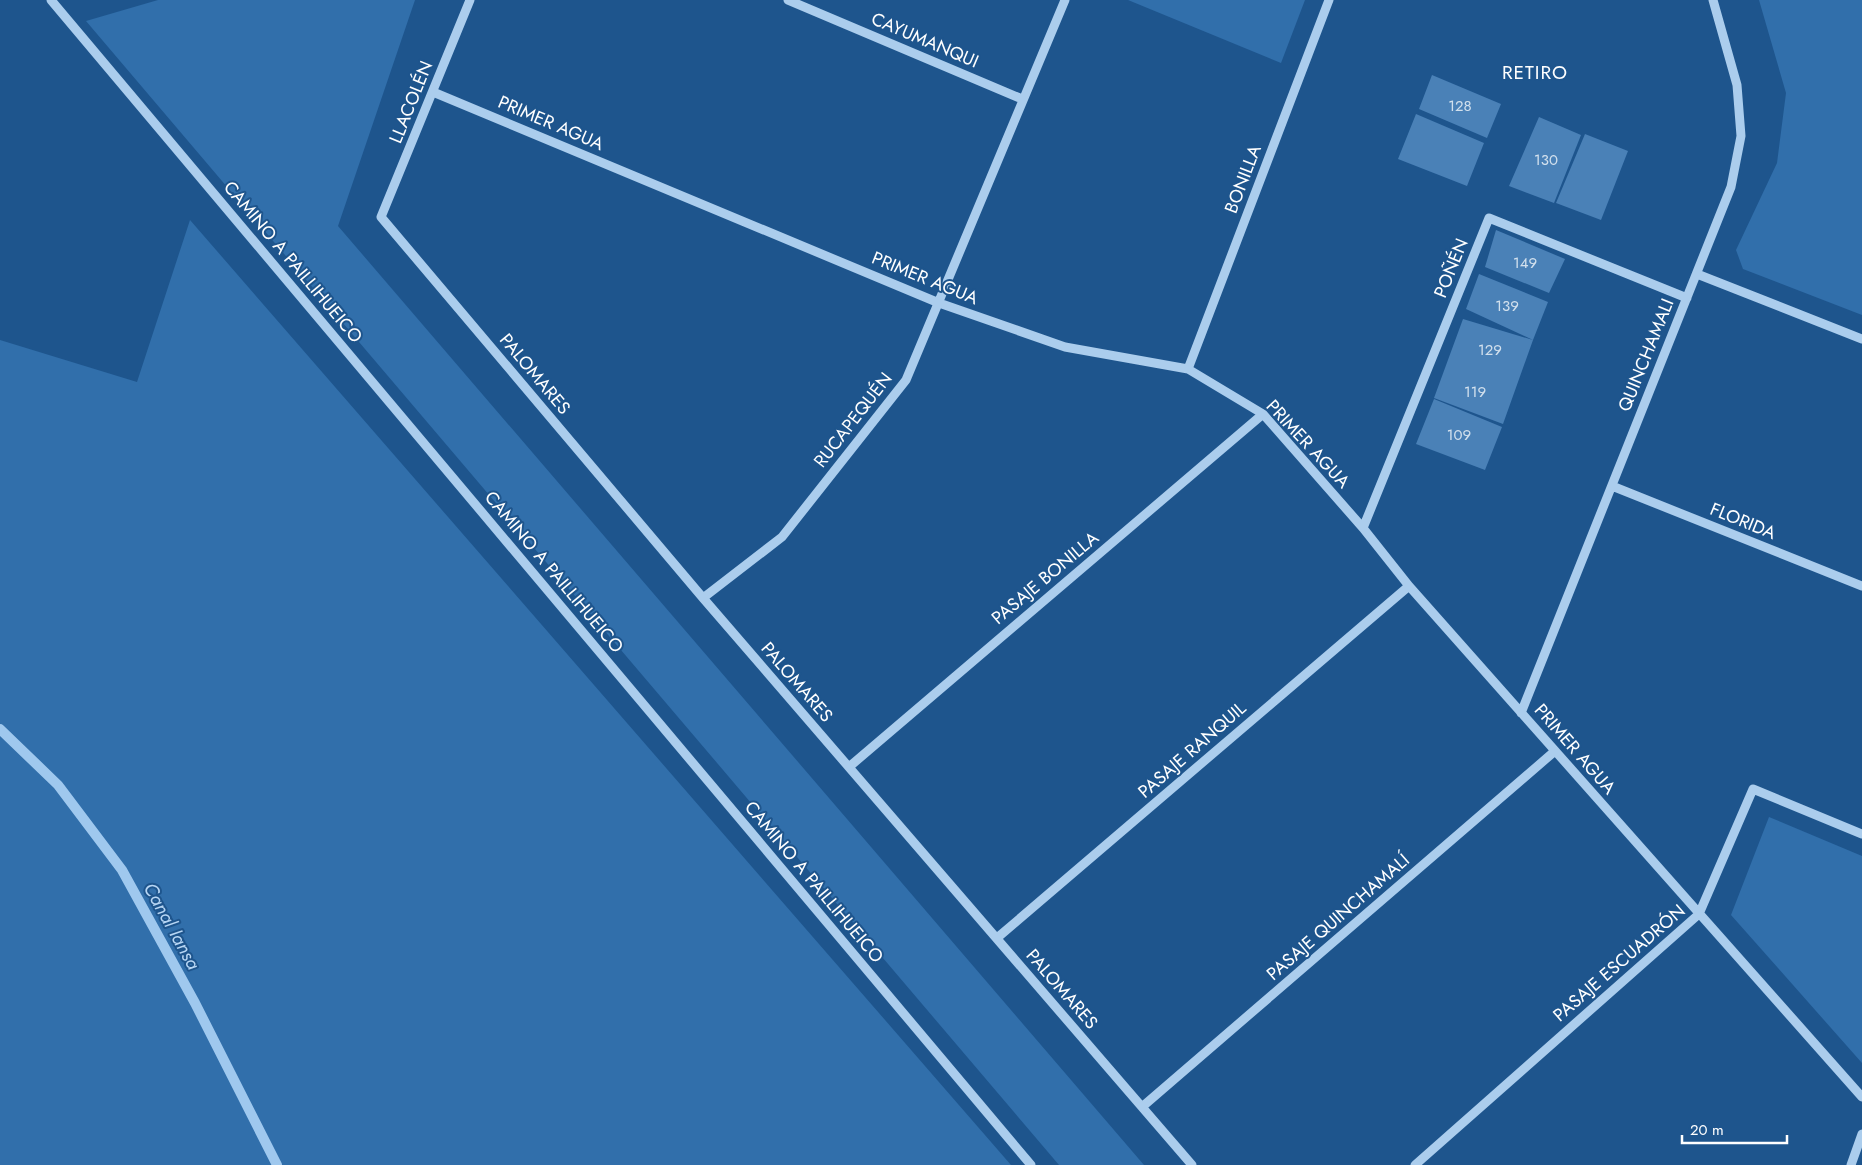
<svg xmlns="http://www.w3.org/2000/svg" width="1862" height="1165" viewBox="0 0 1862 1165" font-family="Jost,sans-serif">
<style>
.green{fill:#316fab}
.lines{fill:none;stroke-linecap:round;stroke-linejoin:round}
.stream{stroke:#9fc8ee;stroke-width:10}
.building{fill:#4a81b7}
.minor{stroke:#abcded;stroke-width:9}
.labels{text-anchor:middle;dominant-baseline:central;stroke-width:4;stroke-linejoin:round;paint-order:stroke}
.number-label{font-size:15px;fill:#d2e0ed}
.street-label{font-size:18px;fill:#fff;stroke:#1e558d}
.neighbourhood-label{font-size:19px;letter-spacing:1px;fill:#fff;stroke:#1e558d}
.water-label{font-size:19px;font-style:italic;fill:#b7d6f4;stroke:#1e558d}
</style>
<rect width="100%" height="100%" fill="#1e558d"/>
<path class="green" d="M158,0H415L338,226L1144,1165H1059L86,21Z
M1128,0H1305L1281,63Z
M1759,0H1862V315L1743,269L1736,250L1777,163L1786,93Z
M190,220L1011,1165H0V340L137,382Z
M1769,817L1862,856V1063L1731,915Z"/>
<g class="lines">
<path class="stream" d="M0,729L58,785L122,870L195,1003L277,1165"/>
</g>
<path class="building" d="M1432,75L1501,104L1487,138L1419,109Z
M1416,114L1484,143L1467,186L1398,159Z
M1539,117L1581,135L1554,203L1509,186Z
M1585,134L1628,151L1601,220L1556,203Z
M1496,230L1565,259L1549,293L1485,267Z
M1479,274L1548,302L1533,340L1466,309Z
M1463,319L1533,340L1503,424L1434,398Z
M1434,399L1502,427L1485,470L1416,444Z"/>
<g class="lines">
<path class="minor" d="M51,0L1031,1165
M470,0L381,217L703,598L1192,1165
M788,0L1022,99
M433,92L939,303L1065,347L1188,369L1263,414L1363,528L1409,586L1862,1097
M1697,274L1862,339
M1188,369L1329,0
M1612,486L1862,586
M1363,528L1489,218L1687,298
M703,598L782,537L906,380L1065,0
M1521,713L1731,187L1741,136L1737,85L1713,0
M849,767L1263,414
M997,938L1409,586
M1142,1107L1555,751
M1415,1165L1699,914L1753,789L1862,834
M1851,1165L1862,1134"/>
</g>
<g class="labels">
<g class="number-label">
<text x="1460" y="106">128</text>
<text x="1546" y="160">130</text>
<text x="1525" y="263">149</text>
<text x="1507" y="306">139</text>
<text x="1490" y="350">129</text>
<text x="1475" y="392">119</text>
<text x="1459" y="435">109</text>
</g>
<g class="street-label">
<text transform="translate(925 40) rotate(23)">CAYUMANQUI</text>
<text transform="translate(411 102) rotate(-68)">LLACOLÉN</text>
<text transform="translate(551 123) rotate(23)">PRIMER AGUA</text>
<text transform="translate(1243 179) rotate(-69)">BONILLA</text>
<text transform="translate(293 262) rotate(50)">CAMINO A PAILLIHUEICO</text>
<text transform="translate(1451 268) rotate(-68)">POÑÉN</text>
<text transform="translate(925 278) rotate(22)">PRIMER AGUA</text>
<text transform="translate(1646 355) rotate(-68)">QUINCHAMALI</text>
<text transform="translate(535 374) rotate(50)">PALOMARES</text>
<text transform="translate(853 420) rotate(-52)">RUCAPEQUÉN</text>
<text transform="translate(1308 444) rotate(47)">PRIMER AGUA</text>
<text transform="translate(1743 521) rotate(22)">FLORIDA</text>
<text transform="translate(554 572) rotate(50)">CAMINO A PAILLIHUEICO</text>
<text transform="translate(1045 578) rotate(-40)">PASAJE BONILLA</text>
<text transform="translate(797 682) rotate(49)">PALOMARES</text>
<text transform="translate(1575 749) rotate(49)">PRIMER AGUA</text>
<text transform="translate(1192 750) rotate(-41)">PASAJE RANQUIL</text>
<text transform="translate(814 882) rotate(50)">CAMINO A PAILLIHUEICO</text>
<text transform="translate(1338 917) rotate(-41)">PASAJE QUINCHAMALÍ</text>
<text transform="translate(1619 963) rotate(-41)">PASAJE ESCUADRÓN</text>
<text transform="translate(1062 989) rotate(49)">PALOMARES</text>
</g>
<g class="neighbourhood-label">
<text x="1535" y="72">RETIRO</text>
</g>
<g class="water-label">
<text transform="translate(172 926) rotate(61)">Canal Iansa</text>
</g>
</g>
<path d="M1682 1135v8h105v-8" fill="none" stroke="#ffffff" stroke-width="2.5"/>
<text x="1690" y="1135" font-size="15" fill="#ffffff" stroke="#1e558d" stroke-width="4" paint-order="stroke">20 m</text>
</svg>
